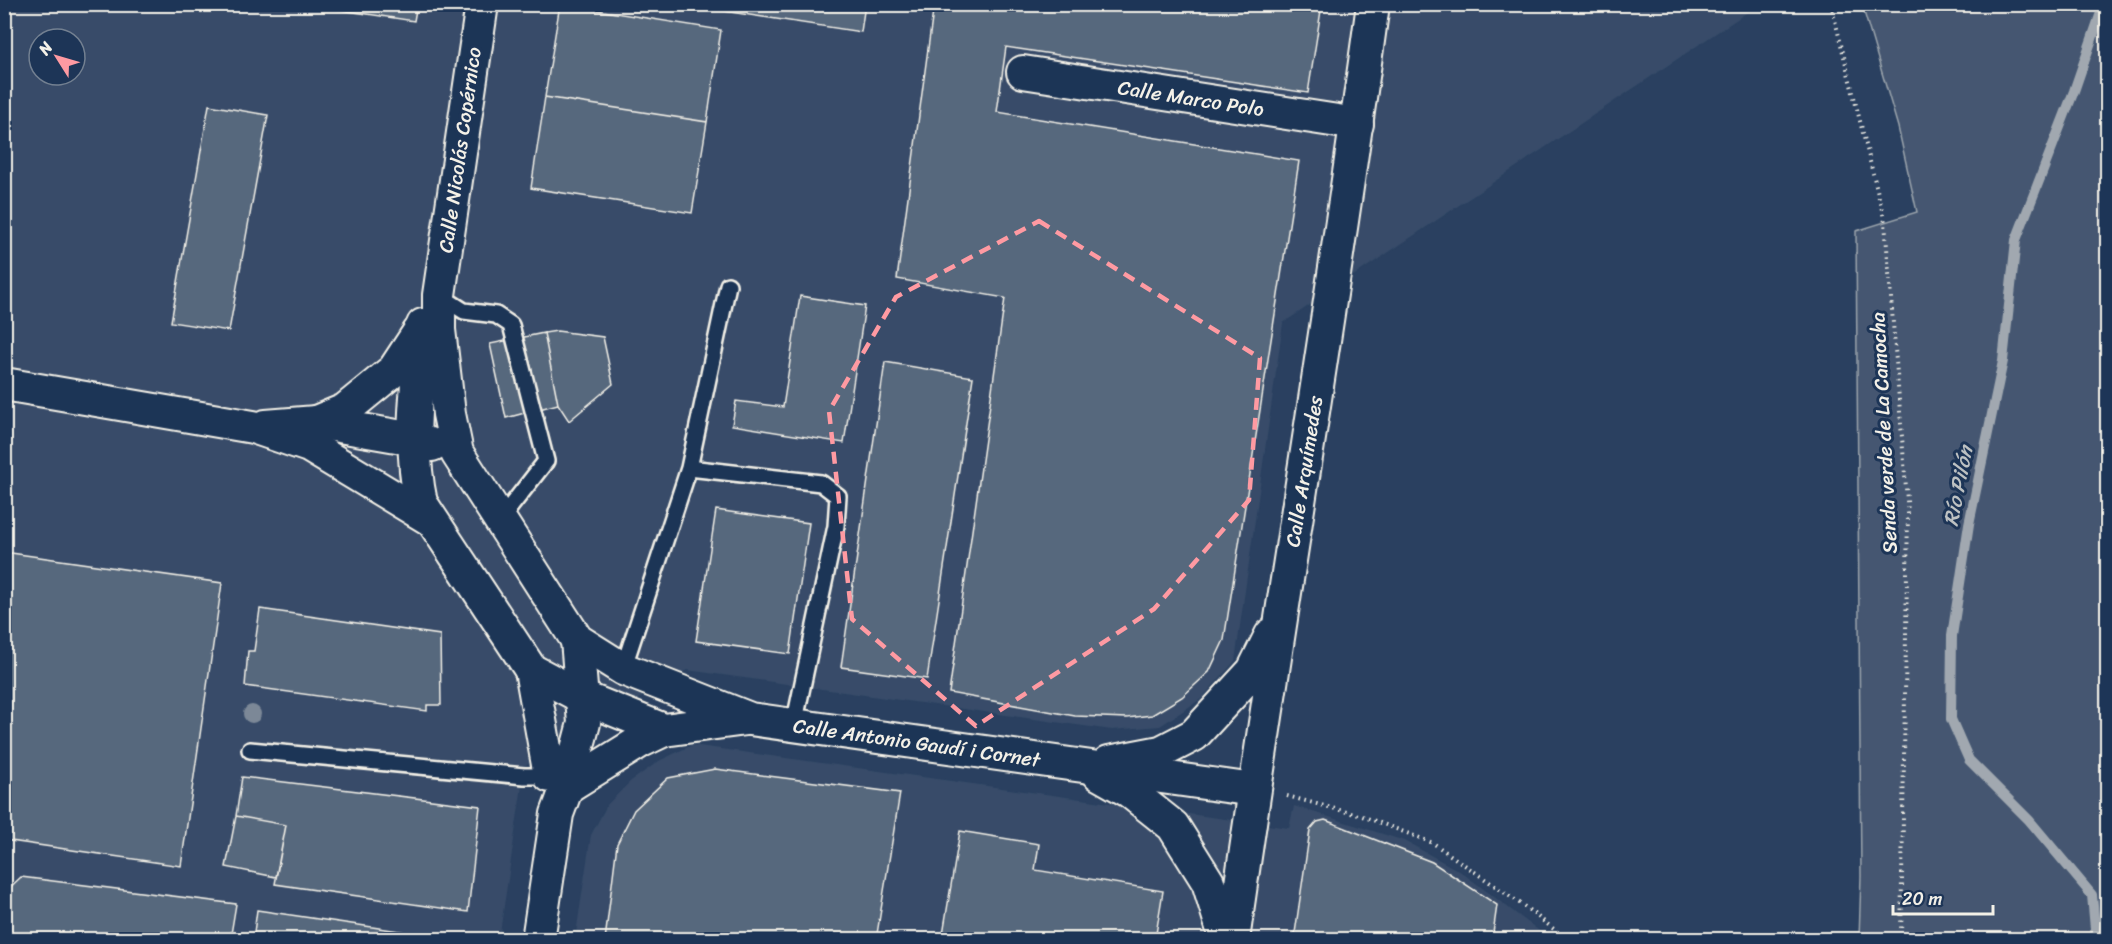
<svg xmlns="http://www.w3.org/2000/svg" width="2112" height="944" viewBox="0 0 2112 944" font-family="Sriracha,sans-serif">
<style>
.built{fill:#374c69;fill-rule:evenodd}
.green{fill:#445771;stroke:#9ca4ac;stroke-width:1.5}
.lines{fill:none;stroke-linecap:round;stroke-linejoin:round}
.stream{stroke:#a1a8b0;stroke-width:10}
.building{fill:#56677d;stroke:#f4f1e8;stroke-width:1.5}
.lane-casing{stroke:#f4f1e8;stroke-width:20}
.street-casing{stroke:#f4f1e8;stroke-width:36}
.path{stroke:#f4f1e8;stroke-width:4;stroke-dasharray:1.5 4.5;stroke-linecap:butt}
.lane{stroke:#1d3557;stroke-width:15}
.street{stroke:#1d3557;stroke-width:32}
.tree{fill:#7c8897}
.marked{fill:none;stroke:#ff9aa2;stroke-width:4.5;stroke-dasharray:12 8;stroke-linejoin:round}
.labels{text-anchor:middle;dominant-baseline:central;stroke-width:6;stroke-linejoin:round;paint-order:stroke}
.street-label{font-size:20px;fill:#f4f1e8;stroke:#1d3557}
.water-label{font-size:21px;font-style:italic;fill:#bdc1c2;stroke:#1d3557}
</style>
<rect width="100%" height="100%" fill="#2a4060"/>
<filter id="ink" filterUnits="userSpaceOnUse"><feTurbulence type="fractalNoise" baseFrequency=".0167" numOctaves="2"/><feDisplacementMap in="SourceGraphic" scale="12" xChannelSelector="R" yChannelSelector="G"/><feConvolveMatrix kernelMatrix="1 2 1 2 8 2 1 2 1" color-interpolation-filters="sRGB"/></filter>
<g filter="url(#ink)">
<path class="built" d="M5,5H1758L1283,323L1235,661L1201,699L1160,726L1112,730L687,670L525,766L499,939L5,940ZM39,39H75V75H39Z
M692,745L1289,828L1294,806L1405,841L1461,872L1550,939L575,940L591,835L607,805L631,781L659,761Z"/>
<path class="green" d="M1862,5H2107V939H1859L1861,876L1856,231L1917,212L1898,127Z"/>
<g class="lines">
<path class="stream" d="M2096,940L2092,895L2029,820L1969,760L1951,719L1952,636L1969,524L2003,361L2016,240L2074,91L2104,4"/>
</g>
<path class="building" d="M300,4H417L414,21Z
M560,4L721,30L707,122L545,97Z
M678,4H865L861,32Z
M934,4H1322L1308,93L1006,47L997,112L1299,161L1224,640L1209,672L1182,697L1152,715L1127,718L1075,716L949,693L1005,298L897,279Z
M545,97L707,122L692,213L531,188Z
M209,105L268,115L229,331L171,322Z
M800,296L865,306L844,443L732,425L736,401L783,407Z
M557,331L603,337L613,384L569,421L558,404L544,333Z
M544,333L558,404L506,418L490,344Z
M885,362L973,377L927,679L841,667Z
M716,510L809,523L790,654L696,641Z
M4,552L222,583L181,866L4,840Z
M260,609L440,635L441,705H427V711L245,686L248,651H254Z
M715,769L900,793L876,940H605L617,844L634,810L668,778Z
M242,777L480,806L468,912L275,884L286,825L236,816Z
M236,816L286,825L276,877L226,867Z
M1325,820L1432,862L1497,905L1492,940H1294L1310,830L1317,822Z
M960,831L1039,844L1035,870L1163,891L1155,940H942Z
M21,877L236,904L230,940H4V893Z
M257,910L460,940H253Z"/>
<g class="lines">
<defs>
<path id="lane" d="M439,295L464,311L496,315L511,325L546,461L500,520
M689,468L728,285
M623,669L689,468L821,483L838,496L836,526L794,725
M250,750L524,776H550"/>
<g id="street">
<path id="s1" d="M482,4L439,295V330L449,414L457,453L577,640L623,669L750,719L1254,790"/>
<path id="s2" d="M1023,72L1357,124"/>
<path d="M423,325C417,385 408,443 421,503L531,670L582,697L664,730L746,719"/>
<path d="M4,384L253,427L309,446L430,519"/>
<path d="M316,422L345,410L394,370L419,332"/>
<path d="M266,426L316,422L414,439L432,445"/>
<path d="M531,670L550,776"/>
<path d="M1109,762L1161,752L1194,735L1253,671L1271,635"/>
<path d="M1099,774L1129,791L1173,826L1208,882L1226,940"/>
<path d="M567,787L641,741L664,730"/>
<path d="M538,940L557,814L567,787L584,723L577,640"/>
<path id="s3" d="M1233,940C1277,627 1331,317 1373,4"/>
</g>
</defs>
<use href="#lane" class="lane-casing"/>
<use href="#street" class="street-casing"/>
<path class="path" d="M1831,4L1885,222L1908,513L1901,940
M1287,796L1362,816L1433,843L1521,904L1568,940"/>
<use href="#lane" class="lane"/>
<use href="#street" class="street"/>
</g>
<circle class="tree" cx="252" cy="714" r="9"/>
</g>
<path class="marked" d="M1039,221L1260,358L1249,500L1154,609L976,726L852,619L829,411L896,297Z"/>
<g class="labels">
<g class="street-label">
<text stroke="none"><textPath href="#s2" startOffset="170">Calle Marco Polo</textPath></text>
<text transform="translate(460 150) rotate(-82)">Calle Nicolás Copérnico</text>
<text transform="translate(1884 433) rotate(-93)">Senda verde de La Camocha</text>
<text stroke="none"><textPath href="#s3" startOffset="474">Calle Arquímedes</textPath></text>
<text stroke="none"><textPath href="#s1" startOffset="1035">Calle Antonio Gaudí i Cornet</textPath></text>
</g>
<g class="water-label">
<text transform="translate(1958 486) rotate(-79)">Río Pilón</text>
</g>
</g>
<rect width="2112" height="944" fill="none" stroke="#1d3557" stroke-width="24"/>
<rect x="12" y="12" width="2088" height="920" fill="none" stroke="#f4f1e8" stroke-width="2" filter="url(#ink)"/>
<g transform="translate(57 57) rotate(307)"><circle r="28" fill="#1d3557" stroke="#738091" stroke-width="1.5"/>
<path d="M0-4.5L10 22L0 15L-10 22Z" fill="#ff9aa2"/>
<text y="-9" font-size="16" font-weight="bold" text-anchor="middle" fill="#f4f1e8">N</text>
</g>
<path d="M1893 905v9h100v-9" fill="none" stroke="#f4f1e8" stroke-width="3"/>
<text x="1902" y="905" font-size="18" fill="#f4f1e8" stroke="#1d3557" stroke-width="4.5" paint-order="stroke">20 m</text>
</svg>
